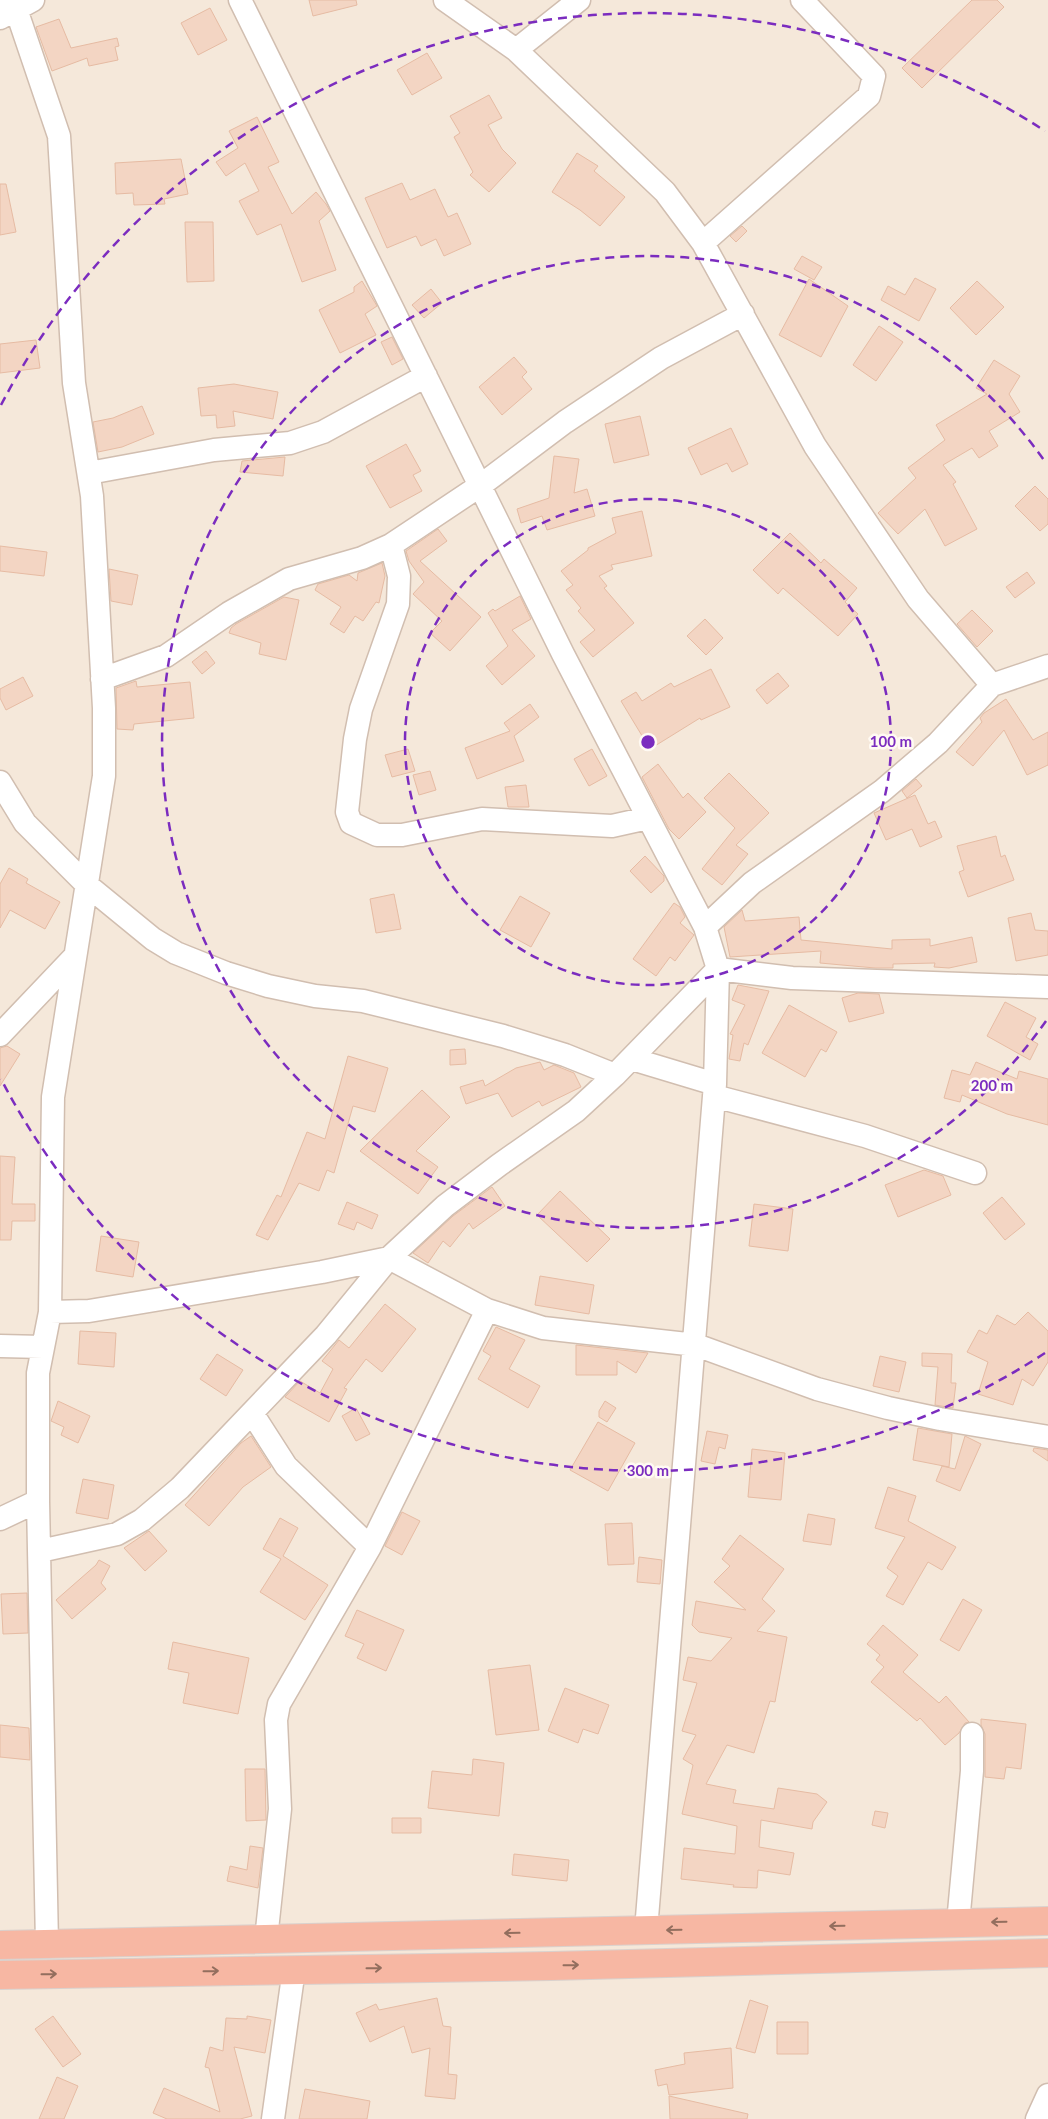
<svg xmlns="http://www.w3.org/2000/svg" width="1048" height="2119" viewBox="0 0 1048 2119" font-family="Lato,sans-serif">
<style>
.residential{fill:#f5e8da}
.building{fill:#f3d5c3;stroke:#e6bba3}
.lines{fill:none;stroke-linecap:round;stroke-linejoin:round}
.minor-casing{stroke:#d1beb0;stroke-width:25}
.highway-casing{stroke:#dad1cd;stroke-width:30}
.minor{stroke:#fff;stroke-width:22}
.highway{stroke:#f7b7a3;stroke-width:28}
.oneway{stroke:#936e5e}
.ring{fill:none;stroke:#7b2cbf;stroke-width:2.5;stroke-dasharray:9 6}
.centre{fill:#7b2cbf;stroke:#fffaf3;stroke-width:2.5}
.ring-label{font-size:15px;text-anchor:middle;font-weight:bold;fill:#7b2cbf;stroke:#fffaf3;stroke-width:5;stroke-linejoin:round;paint-order:stroke}
</style>
<rect width="100%" height="100%" fill="#fdf6ec"/>
<path class="residential" d="M0,0H1048V2119H0Z"/>
<path class="building" d="M309,0H356L357,5L313,16Z
M972,0H997L1004,7L922,88L902,68Z
M210,8L227,40L198,55L181,23Z
M59,19L71,48L117,38L119,46L115,47L118,60L89,66L87,58L52,71L36,27Z
M427,53L442,78L412,95L397,70Z
M489,95L502,118L488,125L502,149L516,163L489,192L470,175L473,172L454,137L460,133L450,116Z
M257,117L279,162L268,167L292,214L316,192L326,204L330,211L319,221L336,270L302,282L281,224L257,235L239,201L259,191L245,163L226,176L216,162L238,148L229,131Z
M577,153L598,166L594,171L625,197L600,226L580,210L552,192Z
M181,159L188,194L164,199L165,204L134,205L133,193L116,194L115,163Z
M402,183L410,200L435,189L448,217L457,213L471,244L444,256L436,239L421,246L416,236L387,248L365,198Z
M0,184H6L16,232L0,235Z
M185,222H213L214,281L187,282Z
M742,226L747,231L736,242L730,236Z
M802,256L822,267L814,280L794,269Z
M915,278L936,289L919,321L881,300L888,286L905,295Z
M809,279L848,306L821,357L779,335Z
M362,281L377,306L365,314L376,335L340,353L319,310L354,292V287Z
M977,281L1004,307L976,335L950,308Z
M431,289L442,303L424,318L412,305Z
M879,326L903,342L876,381L853,365Z
M392,337L403,359L392,365L381,342Z
M36,340L40,368L0,373V344Z
M514,357L527,372L522,377L532,389L502,415L479,387Z
M994,360L1020,376L1009,394L1020,412L989,431L998,446L979,458L972,448L943,465L956,482L953,484L977,529L945,546L925,509L898,534L878,513L916,478L908,468L945,440L936,425L987,394L976,388Z
M234,384L278,392L273,419L233,411L235,426L217,428L216,415L201,416L198,388Z
M142,406L154,434L122,447L98,452L93,422L113,418Z
M640,416L649,455L614,463L605,424Z
M731,428L748,464L732,472L727,463L701,475L688,448Z
M406,444L421,471L413,475L422,491L390,508L366,466Z
M554,456L579,459L574,493L587,489L595,516L547,530L542,516L521,523L517,509L549,498Z
M285,457L283,476L240,472L242,461Z
M1035,486L1048,499V524L1040,531L1015,506Z
M642,511L652,556L611,565L613,569L599,576L607,586L604,588L634,623L593,657L580,642L595,630L578,611L581,608L566,590L573,585L561,571L588,550V548L616,533L612,518Z
M438,529L447,541L420,561L481,617L450,651L430,633L442,621L413,594L424,582L409,561L406,551Z
M790,533L821,563L824,559L857,588L845,602L858,614L838,636L783,588L778,594L753,570Z
M0,546L47,552L44,576L0,571Z
M382,563L385,576L379,603L376,602L363,621L355,616L344,633L330,624L341,607L315,590L318,584L349,575L357,581L358,573Z
M109,569L138,575L132,605L111,601Z
M1027,572L1035,583L1015,598L1006,587Z
M520,596L531,619L512,630L535,656L502,685L486,666L508,646L488,613L493,609L495,611Z
M284,597L299,600L286,660L259,654L261,643L229,633L231,628L236,624Z
M972,610L993,631L977,647L957,624Z
M705,619L723,638L706,655L687,636Z
M206,651L215,663L202,674L192,662Z
M711,669L730,707L701,720L700,718L650,749L621,701L636,692L642,701L671,683L674,687Z
M778,673L789,686L767,704L756,690Z
M23,677L33,696L6,710L0,698V689Z
M136,681L137,687L190,682L194,718L134,724L133,730L117,729L116,688Z
M1006,699L1033,740L1048,732V765L1027,775L1004,730L973,766L956,752L982,722L980,718L984,713Z
M530,704L539,717L514,736L524,761L477,779L465,748L510,731L504,723Z
M408,749L415,771L392,777L385,755Z
M592,749L607,776L589,786L574,759Z
M658,764L683,798L688,793L706,812L679,839L669,829L642,777Z
M430,771L436,790L419,795L413,775Z
M729,773L769,813L736,845L748,854L722,885L702,869L735,828L704,798Z
M916,779L922,786L907,798L902,791Z
M526,785L529,807H508L505,787Z
M915,795L928,824L935,821L942,837L920,847L912,829L886,840L874,813Z
M996,836L1001,857L1005,855L1014,880L968,897L959,872L964,870L957,846Z
M645,856L664,876V881L651,893L630,871Z
M9,868L28,879L26,883L60,902L45,929L10,910L0,928V884Z
M394,894L401,929L376,933L370,899Z
M520,896L550,913L531,947L500,930Z
M674,903L680,907L685,917L680,923L694,935L675,961L670,957L656,976L633,959Z
M742,910L745,921L799,917L801,940L892,949V940L930,939V946L972,937L977,962L949,968L934,967L935,963L893,964V968H875L820,963L821,951L730,957L724,927Z
M1031,913L1035,930L1048,931V955L1016,961L1008,918Z
M738,985L769,991L748,1045L744,1043L740,1061L729,1059L733,1035L730,1034L745,1005L732,1000Z
M858,993L879,994L884,1013L849,1022L842,998Z
M1005,1002L1036,1018L1026,1037L1038,1044L1030,1060L987,1036Z
M789,1005L837,1032L826,1052L821,1049L805,1077L762,1053Z
M7,1046L20,1054L0,1086V1048Z
M465,1049L466,1064L450,1065V1050Z
M348,1056L388,1068L375,1112L353,1106L334,1173L327,1170L319,1191L299,1183L268,1240L256,1235L277,1195L281,1197L307,1132L325,1139Z
M540,1062L544,1070L554,1065L574,1073L581,1087L542,1106L539,1101L512,1117L498,1093L466,1104L460,1087L483,1080L485,1086L516,1068Z
M976,1062L1017,1079L1019,1071L1048,1079V1125L1007,1114L962,1095L960,1102L944,1098L952,1070L970,1075Z
M422,1090L450,1117L416,1151L438,1167L418,1194L360,1151Z
M0,1156L15,1157L12,1204H35V1221H12L11,1240H0Z
M924,1170L943,1176L951,1195L898,1217L885,1185Z
M492,1187L505,1206L473,1229L469,1223L450,1247L443,1241L428,1263L413,1253L453,1216Z
M560,1191L610,1239L587,1262L537,1215Z
M1002,1197L1025,1224L1005,1240L983,1213Z
M347,1202L378,1215L372,1229L357,1222L354,1230L338,1224Z
M754,1204L793,1209L788,1251L749,1246Z
M101,1236L139,1242L133,1277L96,1271Z
M540,1276L594,1285L589,1314L535,1305Z
M385,1304L416,1329L382,1372L366,1359L344,1388L347,1389L329,1422L285,1397L300,1381L320,1393L333,1369L322,1361L339,1340L349,1348Z
M1028,1312L1048,1331V1362L1033,1386L1022,1379L1013,1405L978,1394L988,1362L967,1352L979,1330L987,1334L997,1315L1015,1325Z
M496,1327L525,1340L509,1369L540,1386L528,1408L478,1379L491,1356L483,1351Z
M80,1331L116,1333L114,1367L78,1364Z
M576,1345L648,1353L636,1373L617,1361V1375H576Z
M922,1353L952,1354L951,1383H956L953,1408L935,1405L938,1367L922,1366Z
M217,1354L243,1370L226,1396L200,1379Z
M880,1356L906,1362L899,1392L873,1386Z
M58,1401L90,1416L78,1443L61,1435L64,1427L51,1421Z
M605,1401L616,1408L607,1422L599,1417V1411Z
M356,1408L370,1434L356,1441L342,1416Z
M598,1422L635,1443L608,1491L570,1470Z
M918,1428L952,1434L949,1467L913,1460Z
M707,1431L728,1435L725,1449L719,1447L715,1464L701,1461Z
M251,1436L271,1467L243,1487L209,1526L185,1505L241,1443Z
M965,1436L981,1444L960,1491L936,1481L942,1466L955,1469Z
M1034,1448L1048,1450V1461L1033,1451Z
M752,1449L785,1453L781,1500L748,1497Z
M83,1479L114,1485L108,1519L76,1513Z
M888,1487L916,1496L908,1521L956,1547L942,1570L928,1562L903,1605L886,1596L898,1576L887,1568L905,1537L875,1528Z
M402,1512L420,1521L402,1555L385,1546Z
M808,1514L835,1519L831,1545L803,1541Z
M280,1518L298,1528L283,1556L328,1585L305,1620L260,1592L281,1559L263,1549Z
M632,1523L634,1564L608,1565L605,1524Z
M149,1531L167,1551L145,1571L124,1548Z
M740,1535L784,1569L762,1599L775,1611L757,1631L787,1637L775,1702L770,1701L754,1753L727,1745L706,1784L736,1790L733,1803L774,1809L778,1788L817,1794L827,1802L813,1822L812,1829L761,1820L759,1847L794,1853L790,1875L758,1870L757,1888L733,1887L734,1885L681,1879L684,1848L735,1854L737,1826L682,1814L693,1765L683,1759L696,1735L682,1731L697,1683L683,1680L688,1657L711,1661L732,1638L699,1632L692,1625L696,1601L746,1610L714,1582L730,1566L722,1559Z
M639,1557L662,1560L660,1584L637,1582Z
M99,1560L110,1566L101,1583L106,1589L72,1619L56,1600L96,1565Z
M27,1593L28,1633L3,1634L1,1594Z
M963,1599L982,1610L959,1651L940,1640Z
M357,1610L404,1630L386,1671L357,1658L364,1644L345,1636Z
M883,1625L918,1655L903,1672L939,1703L946,1696L969,1722L965,1723L959,1733L945,1745L920,1718L917,1721L871,1682L884,1667L876,1660L880,1655L867,1644Z
M173,1642L249,1658L238,1714L183,1703L189,1673L168,1669Z
M530,1665L539,1730L496,1735L488,1670Z
M565,1688L609,1705L598,1734L583,1729L578,1743L548,1731Z
M981,1719L1026,1724L1021,1769L1006,1767L1004,1779L985,1777V1734L981,1725Z
M0,1725L29,1728L30,1760L0,1757Z
M473,1759L504,1763L499,1816L428,1808L432,1771L472,1775Z
M245,1769H265L266,1820L246,1821Z
M875,1811L888,1813L885,1828L872,1825Z
M392,1818H421V1833H392Z
M250,1846L263,1848L258,1888L227,1881L230,1866L247,1870Z
M514,1854L569,1860L567,1881L512,1875Z
M437,1998L443,2026L451,2027L448,2074L457,2075L455,2099L425,2096L430,2048L412,2053L404,2026L370,2042L356,2013L376,2004L379,2010Z
M750,2000L768,2006L755,2053L736,2048Z
M53,2016L81,2054L63,2067L35,2029Z
M247,2016L271,2020L265,2053L234,2047L252,2116L240,2119H167L153,2113L164,2088L220,2112L209,2068L205,2067L210,2047L223,2051L226,2018L247,2019Z
M777,2022H808V2054H777Z
M731,2048L733,2088L669,2095L667,2084L658,2086L655,2070L685,2064L684,2053Z
M57,2077L78,2086L64,2119H39Z
M305,2089L370,2101L367,2119H299Z
M669,2096L748,2114L747,2119H670Z"/>
<g class="lines">
<defs>
<path id="minor" d="M1,0L16,9L59,136L74,383L92,496L104,708V776L53,1097L50,1312L38,1373V1501L47,1944
M240,0L563,654L705,927L718,969L715,1084L646,1930
M445,0L516,50L665,192L703,243L815,446L918,599L992,685
M0,18L33,0
M516,50L579,0
M703,243L869,96L874,76L802,0
M89,473L214,450L290,443L323,432L426,376
M391,545L399,576L398,604L361,709L355,739L347,812L351,823L377,835H402L482,819L612,826L648,818
M102,679L166,656L229,613L289,579L362,558L391,545L481,485L565,422L661,358L743,314
M0,782L25,823L87,885L153,939L176,953L226,973L268,986L315,996L363,1001L503,1036L565,1055L615,1075L718,969
M705,927L752,883L882,791L938,743L992,685L1048,666
M718,969L792,978L1048,987
M0,1035L75,956
M632,1059L715,1084
M714,1096L865,1136L975,1173
M50,1312L89,1311L322,1272L389,1258L487,1310L543,1328L696,1345L817,1389L888,1408L940,1419L1048,1437
M0,1346L43,1347
M252,1413L286,1466L370,1547
M0,1519L38,1501
M40,1551L117,1534L142,1520L180,1488L326,1335L389,1258L445,1206L499,1165L576,1111L615,1075
M958,1923L972,1771V1734
M266,1939L280,1809L276,1720L279,1704L370,1547L487,1310
M273,2119L294,1969
M1037,2119L1048,2095"/>
<path id="highway" d="M0,1945L1048,1921
M0,1975L551,1966L1048,1953"/>
</defs>
<use href="#minor" class="minor-casing"/>
<use href="#highway" class="highway-casing"/>
<use href="#minor" class="minor"/>
<use href="#highway" class="highway"/>
</g>
<defs><path id="oneway-shaft" d="M-6 0H5M1.5-3L5.5 0L1.5 3" fill="none" stroke-width="1.6" stroke-linecap="round" stroke-linejoin="round" transform="scale(1.25)"/></defs>
<g class="oneway">
<use href="#oneway-shaft" transform="translate(999 1922) rotate(179)"/>
<use href="#oneway-shaft" transform="translate(837 1926) rotate(179)"/>
<use href="#oneway-shaft" transform="translate(674 1930) rotate(179)"/>
<use href="#oneway-shaft" transform="translate(512 1933) rotate(179)"/>
<use href="#oneway-shaft" transform="translate(571 1965) rotate(-1)"/>
<use href="#oneway-shaft" transform="translate(374 1968) rotate(-1)"/>
<use href="#oneway-shaft" transform="translate(211 1971) rotate(-1)"/>
<use href="#oneway-shaft" transform="translate(49 1974) rotate(-1)"/>
</g>
<g class="ring">
<circle cx="648" cy="742" r="243"/>
<path d="M1046 1021A486 486 0 1 1 1046 463"/>
<path d="M1045 1353A729 729 0 0 1 1 1079M1 405A729 729 0 0 1 1045 131"/>
</g>
<circle cx="648" cy="742" r="8" class="centre"/>
<g class="ring-label">
<text x="891" y="747">100 m</text>
<text x="992" y="1091">200 m</text>
<text x="648" y="1476">300 m</text>
</g>
</svg>
